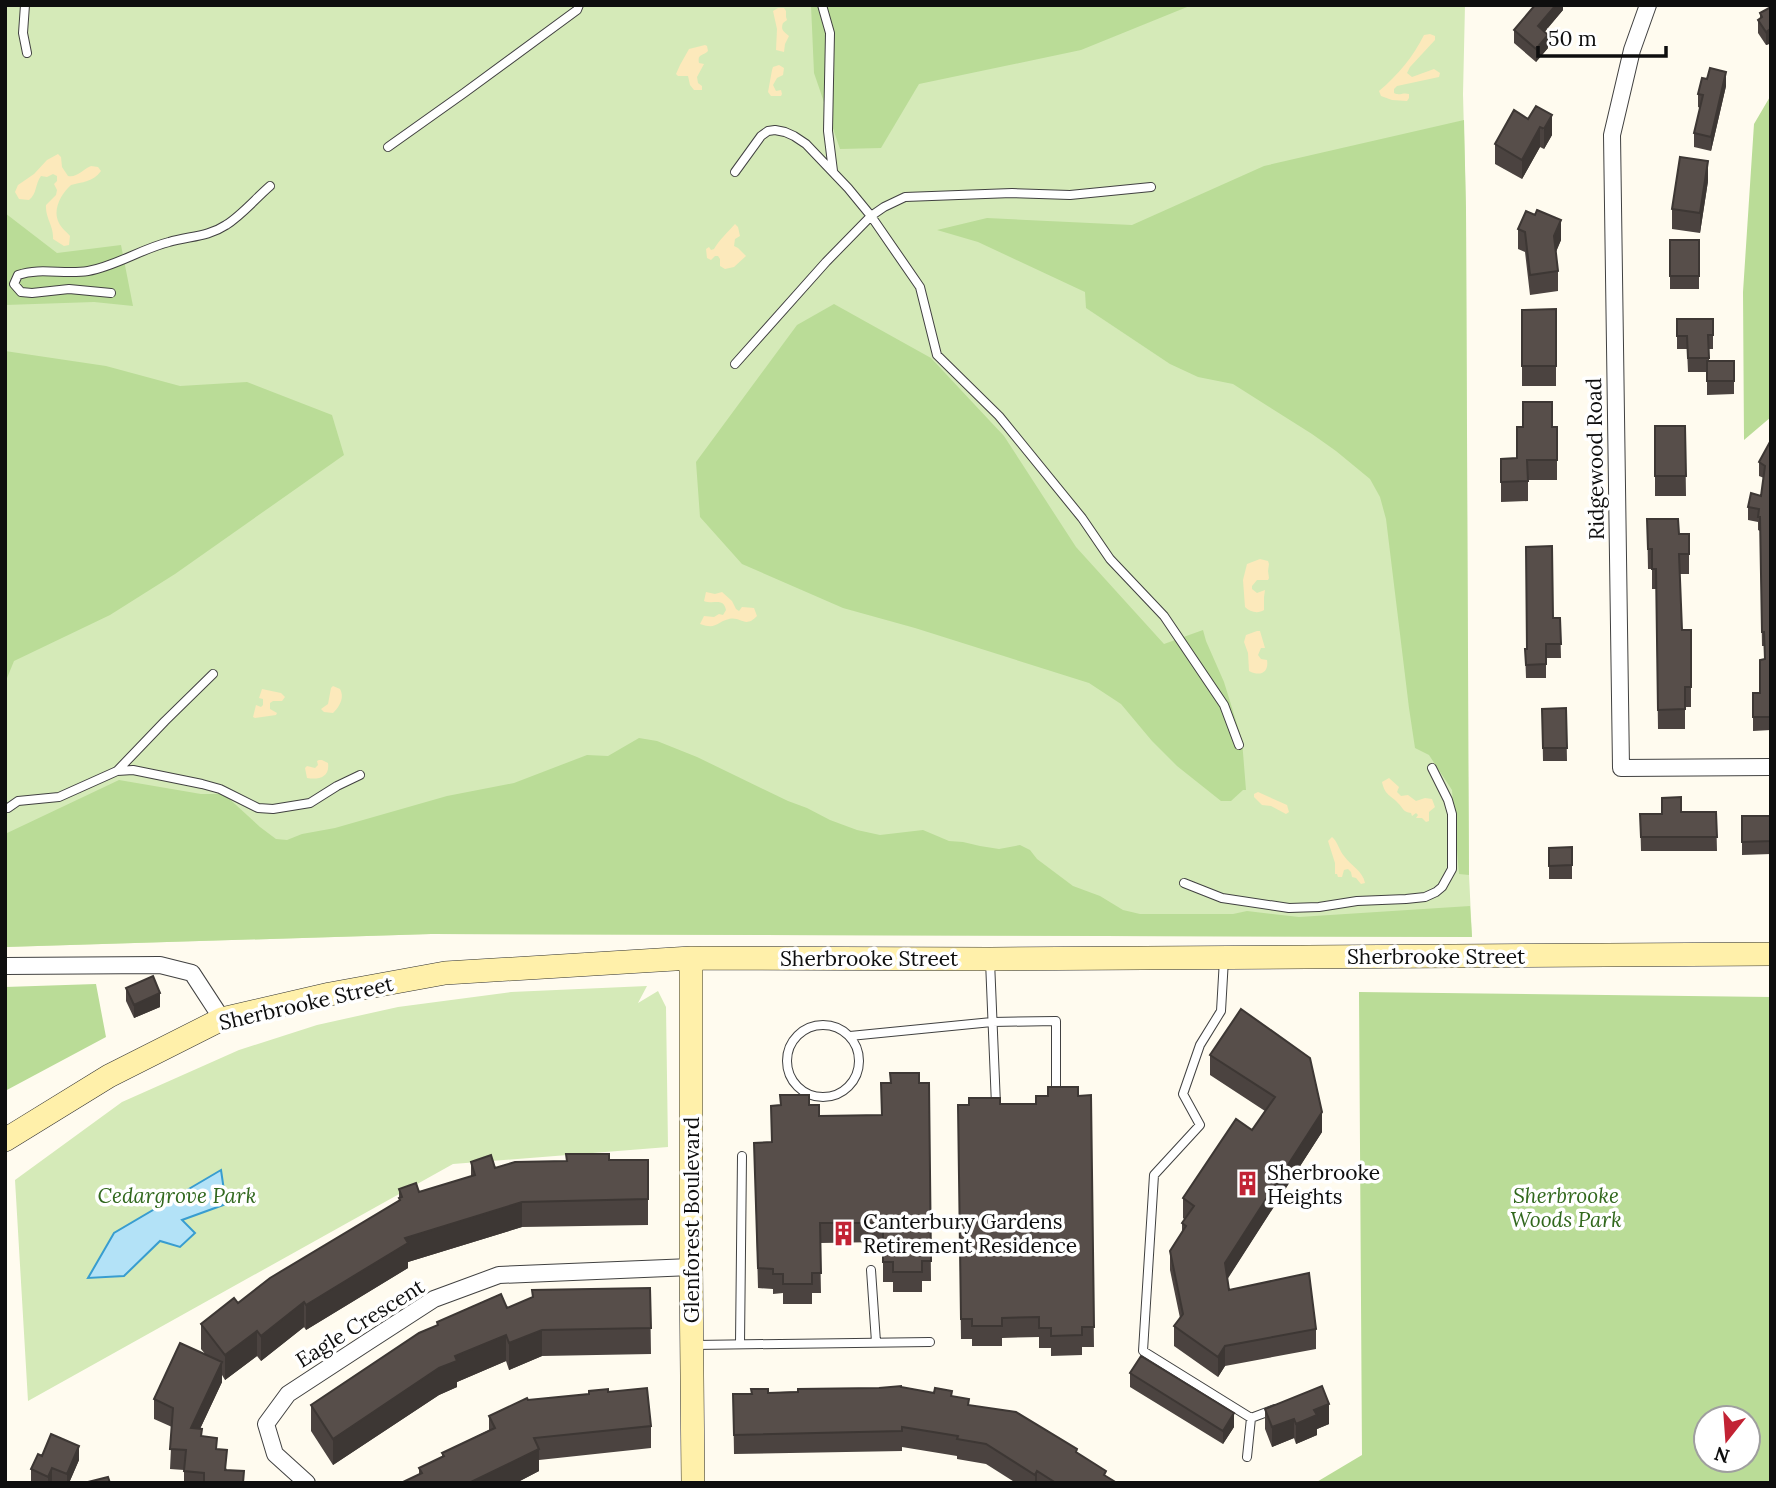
<svg xmlns="http://www.w3.org/2000/svg" width="1776" height="1488" viewBox="0 0 1776 1488" font-family="Lora,serif">
<style>
.green{fill:#d5eab8}
.forest{fill:#badc97;fill-rule:evenodd}
.sand{fill:#fce9bb}
.water{fill:#b3e2f7;stroke:#389dd0;stroke-width:2}
.lines{fill:none;stroke-linecap:round;stroke-linejoin:round}
.lane-casing{stroke:#414141;stroke-width:10}
.street-casing{stroke:#414141;stroke-width:18}
.secondary-casing{stroke:#303030;stroke-width:24}
.lane{stroke:#fff;stroke-width:8}
.street{stroke:#fff;stroke-width:16}
.secondary{stroke:#fff0aa;stroke-width:23}
.wall{fill:#4b4340}
.shaded-wall{fill:#3d3734}
.building{fill:#574e4a;stroke:#3d3734;stroke-width:2}
.labels{text-anchor:middle;dominant-baseline:central;stroke-width:7;stroke-linejoin:round;paint-order:stroke}
.street-label{font-size:21px;fill:#0e0e0e;stroke:#fff}
.poi-label{font-size:21px;fill:#0e0e0e;stroke:#fff;text-anchor:start}
.park-label{font-size:21px;font-style:italic;fill:#31681d;stroke:#fff}
</style>
<rect width="100%" height="100%" fill="#fffbef"/>
<path class="green" d="M5,5H1465L1463,94L1466,210L1468,767L1469,875L1472,937L431,934L5,947Z
M647,986L638,1003L658,991L666,1007L668,1147L453,1164L28,1401L15,1180L122,1102L239,1050L317,1025L398,1007L511,992Z"/>
<path class="forest" d="M811,5H1192L1081,50L919,84L881,148L840,149L814,73Z
M1771,95V417L1744,440L1743,292L1754,124Z
M1464,120L1466,210L1469,875L1459,874L1452,790L1429,755L1415,748L1409,708L1386,519L1380,497L1370,479L1336,451L1312,434L1233,384L1198,377L1170,364L1086,308L1085,292L978,242L937,230L987,218L1132,225L1264,166Z
M5,213L57,253L121,245L133,306L94,302L5,305Z
M834,304L931,358L1004,436L1076,547L1164,644L1203,630L1206,641L1224,682L1242,740L1246,790H1243L1231,801H1221L1177,766L1152,741L1121,704L1089,683L915,628L843,608L742,564L700,517L696,462L797,325Z
M5,351L106,366L180,386L247,382L332,415L344,455L175,574L110,615L14,661L5,683Z
M639,738L657,741L697,757L788,801L807,808L830,820L857,830L880,835L923,830L949,841L963,842L980,846L999,849L1020,845L1030,850L1037,859L1073,886L1100,896L1123,910L1140,914H1233L1247,911L1299,917L1470,906L1472,937L431,934L5,947V834L119,780L201,794H224L260,827L276,839L287,840L302,834L335,828L447,796L514,783L587,755L608,756Z
M96,984L106,1037L5,1091V987Z
M1359,992L1771,997V1483H1315L1362,1455ZM1706,1418H1748V1460H1706Z"/>
<path class="sand" d="M778,8H784L786,11V17L787,20L783,23C780,31 785,32 789,36L785,44L784,52L776,50L777,29L773,11Z
M1430,34L1435,36V40L1410,67L1407,73L1412,77L1434,69L1440,73L1439,77L1397,86L1394,89V93C1399,96 1403,92 1409,94V98L1407,101L1392,100L1381,96L1379,91C1398,75 1413,57 1424,35Z
M705,45L707,46L708,51C703,56 697,54 699,63L704,64L697,77L698,83L702,86V90H694L690,85L688,76H678L676,74L680,65L689,49Z
M779,65L784,68L783,75L777,78L773,85L776,91L781,90L782,94L781,96H771L768,92L772,70L773,67Z
M58,154L61,157L62,167L68,176C77,178 83,169 91,166L98,167L101,171C93,182 82,182 71,185C61,194 52,210 59,223C61,228 67,232 70,236L69,245L64,246L53,239C54,226 45,218 46,205L56,195L57,190L54,184L57,181V176L53,174L47,177L41,176C35,184 37,194 29,200L19,199L15,192L18,185L34,174L47,160Z
M735,224L738,227L740,236L735,239L734,246L738,248L746,256L734,267L725,269L720,266V259L718,256H715L711,260L707,258L706,249L709,247L711,250L714,249C719,240 728,232 735,224Z
M1260,559L1268,561L1269,564L1268,571L1269,578L1268,580H1257L1252,586V589L1257,593L1265,590L1264,597V610C1258,614 1250,612 1245,607L1243,580L1247,564Z
M706,592L715,594L722,592L732,601L736,609L739,611L742,607L754,608L757,616C745,629 741,616 729,619C716,622 717,630 700,624L704,616L714,617L719,614L723,615L726,610C723,597 714,605 704,601Z
M1257,631H1260L1265,648H1261L1258,655L1261,659L1267,660C1269,672 1261,677 1249,671L1248,653L1244,642L1246,635Z
M333,686L340,689C345,698 339,707 333,713L324,712L321,709L328,704L331,688Z
M262,689L281,693L285,697L282,701H273L270,703V709L277,713L276,715L255,718L253,717L256,705L261,707L263,705V699L259,698Z
M319,760H322L328,763C330,777 319,780 307,778L305,768L307,766L315,768L318,765L317,761Z
M1389,778L1399,787L1397,792L1401,796L1408,795L1416,801L1425,798L1432,799L1435,807L1429,812V821L1426,822L1422,818H1416L1418,815L1416,813L1412,816L1411,813C1404,812 1404,810 1399,804C1391,795 1385,796 1382,782Z
M1258,792L1287,805L1289,812L1286,814L1271,806L1262,805L1254,797V794Z
M1332,837C1338,842 1339,850 1344,856C1351,866 1363,871 1365,883L1361,884L1356,878L1352,877L1351,872L1348,869L1344,870L1342,877H1338L1337,874H1335V863L1328,841Z"/>
<path class="water" d="M221,1170L226,1204L182,1220L195,1233L180,1247L160,1241L124,1276L88,1278L114,1233Z"/>
<g class="lines">
<defs>
<path id="lane" d="M25,5L23,33L27,53
M822,5L830,33L828,131L833,171
M388,147L464,93L577,10L579,5
M735,172L761,136L768,131L775,130L785,132L794,136L806,144L848,188L871,216L920,287L937,355L999,416L1082,518L1110,559L1164,616L1224,705L1239,745
M111,293L69,289L32,293L21,292L14,284L18,275C41,267 64,275 88,271C116,266 141,249 169,242C189,236 208,237 226,225C242,215 256,198 270,186
M735,364L826,262L871,216L884,207L905,197L1012,193L1070,195L1151,187
M117,771L165,721L213,674
M8,808L18,801L59,797L117,771L133,770L202,784L220,789L258,808L273,809L310,803L337,786L360,775
M1184,883L1222,898L1289,908L1319,907L1357,901L1406,899L1425,897L1436,892L1442,887L1452,869V814L1448,800L1432,768
M1224,959L1221,1011L1200,1045L1183,1094L1200,1125L1154,1175L1143,1351L1251,1418
M990,961L996,1105
M787 1061a36 36 0 1 1 72 0a36 36 0 1 1-72 0Z
M850,1036L992,1022L1056,1021V1086
M871,1270L876,1342
M740,1344L742,1156
M695,1345L930,1342
M1247,1457L1251,1418L1275,1409"/>
<path id="street" d="M1648,5L1632,50L1612,135L1621,768L1771,767
M5,966L160,965L192,973L222,1019
M307,1483L275,1454L266,1424L288,1394L363,1345L434,1299L499,1275L691,1267"/>
<path id="secondary" d="M691,958V1267L693,1483
M5,1140L109,1076L222,1019L330,994L445,973L691,958L990,959L1771,954"/>
</defs>
<use href="#lane" class="lane-casing"/>
<use href="#street" class="street-casing"/>
<use href="#secondary" class="secondary-casing"/>
<use href="#lane" class="lane"/>
<use href="#street" class="street"/>
<use href="#secondary" class="secondary"/>
</g>
<path class="wall" d="M1563,5V10L1544,32L1548,48L1536,62L1514,43V30Z
M1771,7V47L1769,44L1766,45L1758,33V20L1760,19V13Z
M1707,79L1726,86L1711,151L1694,147V133L1700,108L1698,107V94Z
M1514,110L1552,135L1544,149L1540,147L1522,179L1495,164V144Z
M1708,181L1700,233L1672,229V209Z
M1518,229L1561,240L1556,252L1558,271V291L1530,295L1525,252L1518,249Z
M1670,240H1699V289H1670Z
M1556,309V386H1522V310Z
M1677,319H1713V349H1709V361H1734V394L1707,395V372H1688L1687,349H1677Z
M1655,426H1685L1686,496H1655Z
M1552,427H1557V480H1528V501L1501,502V459L1517,458Z
M1771,440V730L1753,731V693H1760L1765,659L1764,646H1762L1760,531L1758,530V522L1748,520V507L1761,496L1764,478L1759,476V462Z
M1647,519L1679,534H1689V574H1680L1682,630H1691V707H1685V729H1658L1656,589H1652V569H1648Z
M1553,618H1560L1561,658H1546V678H1526L1525,649H1527Z
M1566,708L1567,761H1543L1542,709Z
M1681,812H1716L1717,851H1641L1640,814Z
M1742,816H1771V854L1742,855Z
M1572,847V879H1549V848Z
M126,988L160,1007L134,1018L126,1001Z
M1241,1009L1322,1132L1227,1279L1229,1290L1316,1329V1349L1225,1366L1218,1377L1174,1346V1326L1180,1318L1170,1270V1251L1182,1232V1223L1185,1220L1183,1218V1198L1252,1130L1265,1111L1210,1075V1055Z
M919,1083H929L931,1281H922V1292H893V1282H883V1242L820,1243L821,1293H812V1304H783V1293L773,1294V1289L758,1288L754,1143L771,1142L809,1105L819,1116L881,1115Z
M1091,1095L1094,1347H1082V1355L1051,1356V1348H1039V1337L1002,1338V1346H972V1339H961L958,1105L1036,1104L1078,1096Z
M609,1160H648V1225L522,1227L408,1262V1268L306,1330L304,1327L261,1361L257,1356L225,1380L222,1375V1382L200,1429L202,1436L217,1449L227,1470L244,1483H184V1470L170,1469L172,1427L154,1419V1399L206,1355L201,1349V1324L238,1303L399,1201V1189L419,1192L471,1176V1162L495,1168Z
M650,1288L651,1354L542,1356L509,1370L506,1361L457,1382V1387L439,1395L333,1465L311,1431V1405L437,1325V1322L507,1308Z
M1130,1373L1234,1427L1223,1444L1130,1387Z
M901,1387L952,1396L969,1405L1077,1453L1106,1476L1117,1483H1016L986,1464L957,1459V1456L902,1447V1451L734,1454L733,1394Z
M608,1392L651,1426V1448L539,1460V1471L516,1483H401L419,1474V1468L442,1457V1453L489,1430V1416L528,1400Z
M1265,1409L1329,1424L1317,1429V1435L1296,1444L1294,1438L1272,1447L1265,1429Z
M42,1456L79,1460L69,1483H55L52,1481L51,1483L31,1482V1469Z"/>
<path class="shaded-wall" d="M1556,5H1563V10L1538,40V26Z
M1769,30V44L1766,45V32Z
M1548,35V48L1536,62V49Z
M1726,72V86L1711,151V137Z
M1552,115V135L1544,149V129Z
M1540,127V147L1522,179V160Z
M1708,161V181L1700,233V213Z
M1561,220V240L1554,256V236Z
M160,993V1007L134,1018V1005Z
M1322,1112V1132L1225,1283V1263Z
M522,1202V1227L408,1262V1268L306,1330V1305L405,1238Z
M304,1302V1327L261,1361V1336Z
M542,1330V1356L509,1370V1343Z
M257,1331V1356L225,1380V1355Z
M506,1335V1361L457,1382V1387L439,1395L333,1465V1439L455,1356Z
M1225,1346V1366L1218,1377V1357Z
M222,1362V1382L191,1448V1428Z
M1329,1404V1424L1317,1429V1435L1296,1444V1424L1314,1410Z
M1234,1413V1427L1223,1444V1431Z
M1294,1419V1438L1272,1447V1427Z
M79,1446V1460L69,1483H67V1474Z
M539,1449V1471L516,1483H469Z
M52,1468V1481L51,1483H48V1477Z
M1037,1471V1483H1035V1475Z"/>
<path class="building" d="M1535,5H1556L1538,26L1548,35L1536,49L1514,30Z
M1771,7V33L1769,30L1766,32L1758,20L1762,17L1760,13Z
M1710,68L1726,72L1711,137L1694,133L1703,95L1698,94L1702,78L1707,79Z
M1536,106L1552,115L1544,129L1540,127L1522,160L1495,144L1514,110L1528,119Z
M1680,157L1708,161L1700,213L1672,209Z
M1537,210L1561,220L1554,236L1558,271L1530,275L1525,232L1518,229L1526,211L1535,215Z
M1670,240H1699V276H1670Z
M1556,309V366H1522V310Z
M1677,319H1713V335H1708L1709,358H1688L1687,336H1677Z
M1707,361H1734V381H1707Z
M1523,402H1552V427H1557V460H1527L1528,481L1501,482V459L1517,458V427H1523Z
M1655,426H1685L1686,476H1655Z
M1771,440V717H1753V693H1760V660L1765,659L1764,632H1762L1760,517H1758L1759,509L1748,507L1751,493L1761,496L1765,466L1759,462Z
M1647,519H1678L1679,534H1689V554H1679L1682,630H1691V687H1685V709L1658,710L1656,569H1652V549H1648Z
M1552,546L1553,618H1560L1561,644H1546V664L1526,665L1525,649H1527L1526,547Z
M1566,708L1567,748H1543L1542,709Z
M1681,797V812H1716L1717,837H1641L1640,814H1662V798Z
M1742,816H1771V841L1742,842Z
M1572,847V865L1549,866V848Z
M153,976L160,993L134,1005L126,988Z
M1241,1009L1310,1058L1322,1112L1225,1263L1229,1290L1309,1273L1316,1329L1225,1346L1218,1357L1174,1326L1183,1314L1170,1251L1186,1226L1182,1223L1194,1206L1183,1198L1236,1119L1252,1130L1275,1097L1210,1055Z
M890,1073H919V1083H929L931,1261H922V1272H893V1262H883V1223H820L821,1273H812V1284H783V1274H773V1269L758,1268L754,1143L772,1142L771,1106L781,1105L780,1095H809V1105H819V1116L882,1115L881,1083H891Z
M1048,1087H1078V1096L1091,1095L1094,1327H1082V1335L1051,1336V1328H1039V1317L1002,1318V1326H972V1319H961L958,1105H969V1098H1000V1104H1036V1096H1048Z
M566,1154H609V1160H648V1199L522,1202L405,1238L408,1243L306,1305L304,1302L261,1336L257,1331L225,1355L201,1324L234,1298L238,1303L270,1278L400,1200L399,1198L402,1197L399,1189L416,1183L419,1192L475,1175L471,1162L491,1155L495,1168L515,1162L567,1161Z
M650,1288L651,1328L542,1330L509,1343L506,1335L455,1356L457,1361L439,1368L333,1439L311,1405L419,1333L438,1325L437,1322L501,1294L507,1308L533,1297L532,1290Z
M180,1343L222,1362L191,1428L202,1429L201,1436L217,1438L216,1449L227,1450L225,1470L244,1471L243,1483H204V1473L184,1471L186,1450L170,1449L173,1408L154,1399Z
M1141,1356L1234,1413L1223,1431L1130,1373Z
M901,1386V1387L934,1393L935,1388L952,1391L951,1396L969,1399L968,1405L1016,1412L1077,1449L1076,1452L1106,1471L1104,1475L1117,1483H1056L1037,1471L1035,1475L986,1444L957,1439L958,1436L902,1427V1431L734,1435L733,1394H752L751,1389H768V1393L798,1392V1389L879,1388Z
M1322,1386L1329,1404L1314,1410L1317,1415L1296,1424L1294,1419L1272,1427L1265,1409Z
M647,1388L651,1426L534,1438L539,1449L469,1483H401L422,1473L419,1468L444,1456L442,1453L495,1428L489,1416L527,1398L528,1400L589,1394V1391L608,1389V1392Z
M51,1434L79,1446L67,1474L52,1468L48,1477L31,1469L38,1454L42,1456Z
M108,1477L110,1483H84Z"/>
<defs>
<symbol id="building-bare" viewBox="-9 -9 18 18"><path d="M-4-6H4V6H1V3H-1V6H-4ZM-2.5-4.3h1.7v1.8h-1.7ZM.8-4.3h1.7v1.8H.8ZM-2.5-1h1.7V.8h-1.7ZM.8-1h1.7V.8H.8Z" fill="#c22334" stroke="#fff" stroke-width="2.5" paint-order="stroke"/></symbol>
</defs>
<g fill-rule="evenodd">
<use href="#building-bare" x="1230" y="1166" width="35" height="35"/>
<use href="#building-bare" x="826" y="1216" width="35" height="35"/>
</g>
<g class="labels">
<g class="street-label">
<text transform="translate(1595 459) rotate(-91)">Ridgewood Road</text>
<text x="1436" y="956">Sherbrooke Street</text>
<text x="869" y="958">Sherbrooke Street</text>
<text transform="translate(306 1003) rotate(-13)">Sherbrooke Street</text>
<text transform="translate(691 1220) rotate(-90)">Glenforest Boulevard</text>
<text transform="translate(360 1323) rotate(-32)">Eagle Crescent</text>
</g>
<g class="poi-label">
<text x="1267" y="1172">Sherbrooke<tspan x="1267" dy="24">Heights</tspan></text>
<text x="863" y="1221">Canterbury Gardens<tspan x="863" dy="24">Retirement Residence</tspan></text>
</g>
<g class="park-label">
<text x="177" y="1195">Cedargrove Park</text>
<text x="1566" y="1195">Sherbrooke<tspan x="1566" dy="24">Woods Park</tspan></text>
</g>
</g>
<rect width="1776" height="1488" fill="none" stroke="#0e0e0e" stroke-width="14"/>
<g transform="translate(1727 1439) rotate(197)"><circle r="33" fill="#ffffff" stroke="#9f9f9f" stroke-width="2"/>
<path d="M0-5L12 26L0 18L-12 26Z" fill="#c22334"/>
<text y="-10" font-size="19" font-weight="bold" text-anchor="middle" fill="#0e0e0e">N</text>
</g>
<path d="M1538 46v10h128v-10" fill="none" stroke="#0e0e0e" stroke-width="3.5"/>
<text x="1548" y="46" font-size="21" fill="#0e0e0e" stroke="#ffffff" stroke-width="5" paint-order="stroke">50 m</text>
</svg>
